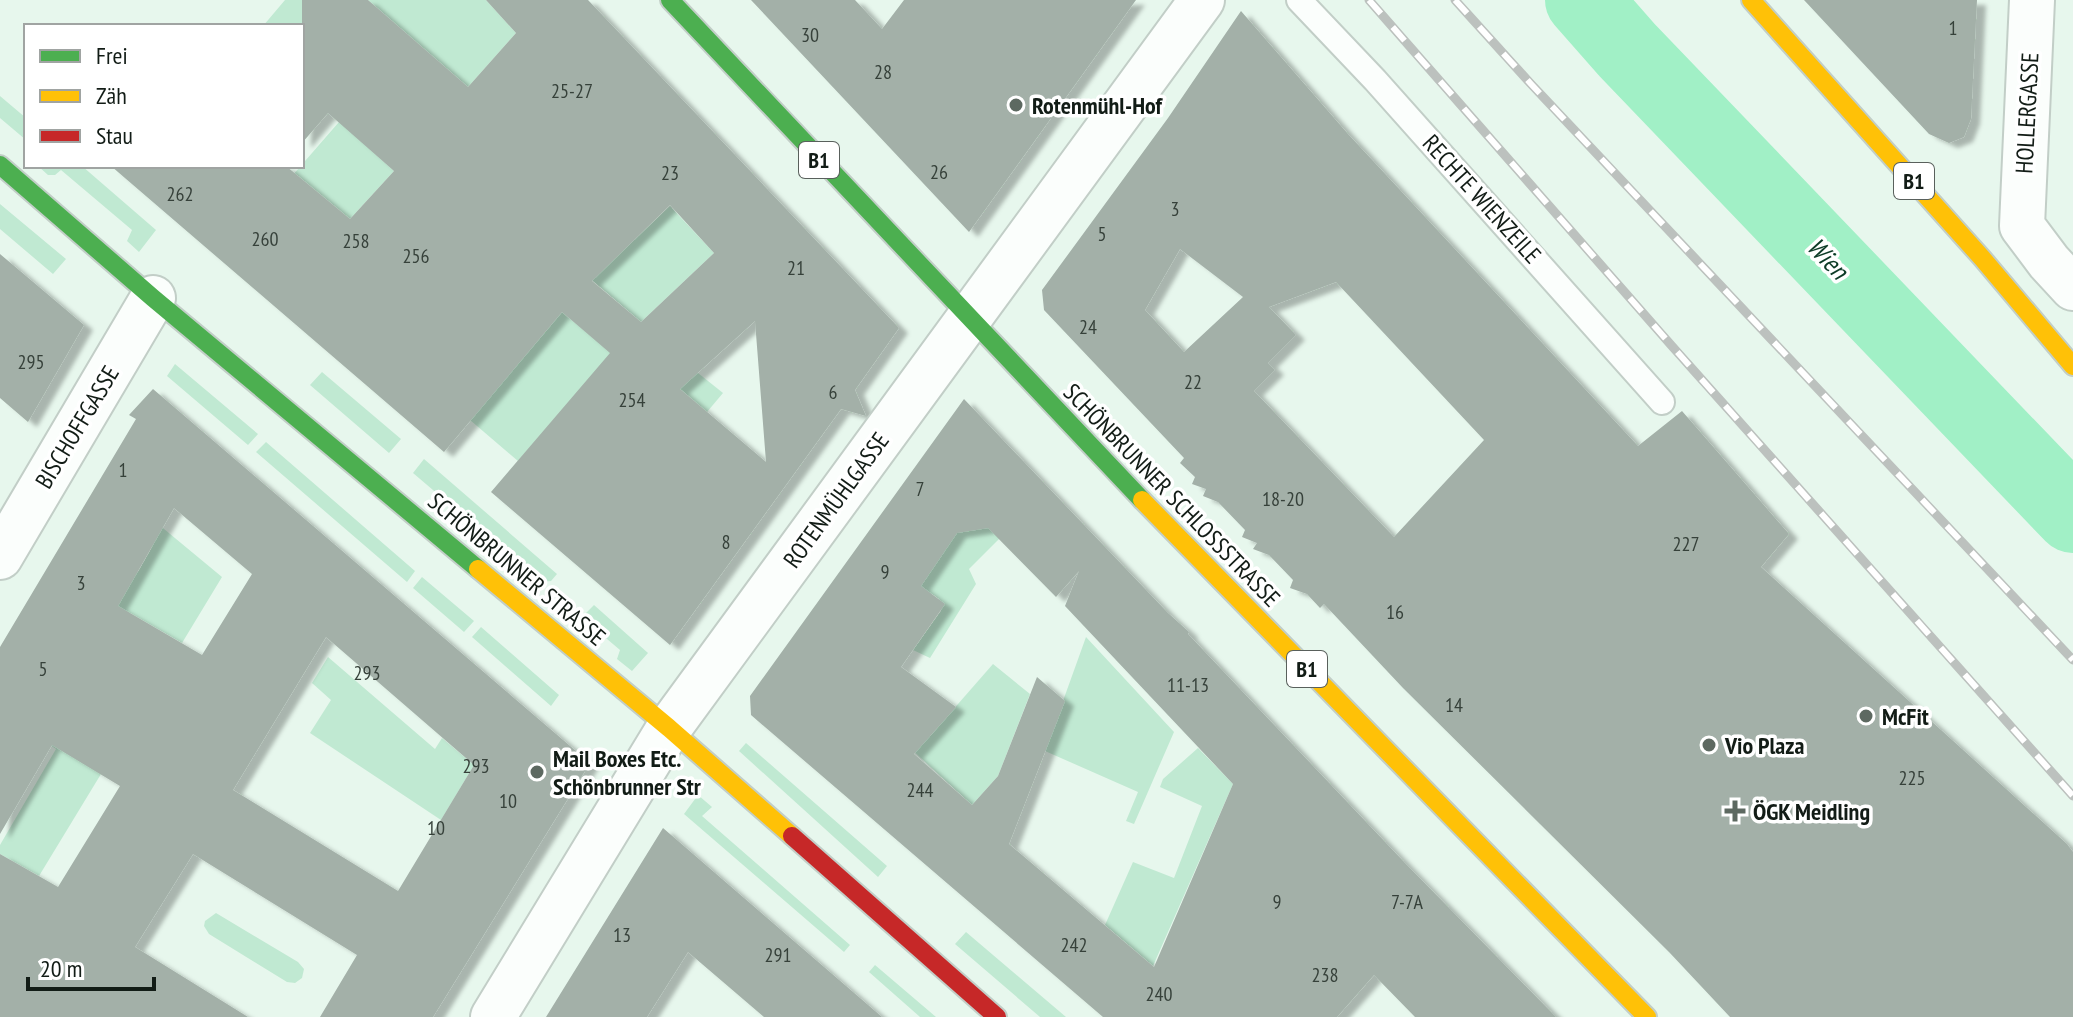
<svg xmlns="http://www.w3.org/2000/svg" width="2073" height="1017" viewBox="0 0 2073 1017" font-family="'PT Sans Narrow',sans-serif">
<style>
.green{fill:#c0e9d2}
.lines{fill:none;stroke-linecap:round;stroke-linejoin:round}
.river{stroke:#a1f0c6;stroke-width:76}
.building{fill:#a3b0a8;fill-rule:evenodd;filter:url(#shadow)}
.lane-casing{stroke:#c2cec7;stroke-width:28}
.street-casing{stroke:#c2cec7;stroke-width:48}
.fast-casing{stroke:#c2cec7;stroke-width:22}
.slow-casing{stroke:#c2cec7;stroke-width:22}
.jam-casing{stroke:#c2cec7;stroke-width:22}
.lane{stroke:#fbfefc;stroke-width:24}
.street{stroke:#fbfefc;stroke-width:44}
.fast{stroke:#4caf50;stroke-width:18}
.slow{stroke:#ffc107;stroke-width:18}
.jam{stroke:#c62828;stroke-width:18}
.rail-casing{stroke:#bcc1be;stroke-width:9}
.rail{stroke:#fff;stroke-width:6;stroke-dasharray:18;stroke-linecap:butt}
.poi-dot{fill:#5d6961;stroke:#fff;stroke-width:3}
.labels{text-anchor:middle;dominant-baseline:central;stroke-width:7;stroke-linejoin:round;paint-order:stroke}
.number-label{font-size:20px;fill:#36413a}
.shield{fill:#fff;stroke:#59605c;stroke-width:2}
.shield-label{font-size:22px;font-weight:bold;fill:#121c16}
.poi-label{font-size:24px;font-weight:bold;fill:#121c16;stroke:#fff;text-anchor:start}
.street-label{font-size:24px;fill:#121c16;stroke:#fff}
.water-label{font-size:26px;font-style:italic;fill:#0c3b26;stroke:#fff}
</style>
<defs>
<filter id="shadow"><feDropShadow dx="9" dy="5" stdDeviation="2" flood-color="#0004"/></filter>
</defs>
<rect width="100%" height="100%" fill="#e7f7ed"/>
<path class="green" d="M285,0H342L302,26H263Z
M368,0H486L516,33L468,87Z
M0,96L26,118V140L0,118Z
M339,122L394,171L350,219L297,175L292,176Z
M38,166H82L156,230L139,252L127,241L132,230L61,170L55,175H48Z
M0,204L66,259L53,274L0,229Z
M670,206L714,253L641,322L592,280Z
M562,312L611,353L518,461L470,420Z
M175,364L258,434L248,445L167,376Z
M652,365L698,373L723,393L707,412Z
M322,372L401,439L389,453L310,385Z
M266,442L415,571L407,582L256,452Z
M424,459L557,574L551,581L541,582L413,473Z
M952,519L1007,531L969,569L976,584L930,658L913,650L941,611L939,599L932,594L921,598L916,593Z
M158,524L222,577L182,643L130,613L105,616L132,569L138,572L151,549Z
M422,577L474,621L464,632L413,588Z
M594,605L648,653L632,671L617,659L620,650L587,622L585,614Z
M481,627L559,695L551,706L472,637Z
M1086,637L1174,732L1134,824L1126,821L1138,792L1045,751Z
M328,657L435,749L442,738L474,765L441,820L310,733L331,700L312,683Z
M993,664L1030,694L998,776L972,805L884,724L930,736Z
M78,674L101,774L39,876L0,854V845L56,749L40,738Z
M746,743L887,866L878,877L739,751Z
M1198,748L1233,784L1153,966L1105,925L1133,862L1174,878L1202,806L1160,787L1163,779Z
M698,795L712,807L702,816L850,945L844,952L684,814Z
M216,913L298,962L304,969L302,978L295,983L287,982L209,934L204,926L205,921Z
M966,932L1066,1017H1040L955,944Z
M875,965L936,1017H920L869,972Z"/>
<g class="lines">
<path class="river" d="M1583,0L1627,50L2073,515"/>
</g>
<path class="building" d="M302,0H368L468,87L516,33L486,0H588L899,328L855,390L866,416L841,409L670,645L491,492L610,353L562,312L444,452L111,166H286L350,219L394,171L328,113L302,143ZM670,205L714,253L641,322L592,281ZM755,321L766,462L680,389Z
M751,0H855L882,29L904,0H1136L969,232Z
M1804,0H1977L1971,119L1964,137L1949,143L1929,134Z
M1241,11L1348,134L1638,446L1682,411L1789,534L1761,567L2067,844L2073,852V1017H1730L1669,952L1403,688L1324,604L1320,608L1307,594L1290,588L1293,580L1269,555L1253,549L1257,543L1242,537L1245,530L1218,502L1203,496L1206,489L1192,484L1195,477L1180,463L1184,458L1044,310L1042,290L1168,118ZM1180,249L1243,297L1184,352L1145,310ZM1336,282L1484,440L1394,537L1254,391L1275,370L1268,363L1296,335L1269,307Z
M0,254L84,325L28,422L0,398Z
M153,389L590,763L433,1017H320L357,955L193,854L135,947L248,1017H0V854L58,887L120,786L52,745L0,834V647L136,419L129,415ZM174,508L252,574L202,655L118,606ZM326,637L474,765L398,891L233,790Z
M964,399L1168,613L1189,632L1188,634L1405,863L1556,1017H1415L1374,975L1337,1017H1103L751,715L750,696ZM988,528L1056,597L1079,571L1065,606L1233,784L1154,967L1009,844L1065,701L1037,677L998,776L972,805L914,754L956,707L901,667L945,604L921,586L957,533Z
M663,828L831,973L882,1017H764L688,952L647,1017H546Z"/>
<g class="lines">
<defs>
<path id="lane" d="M1299,0L1375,80L1662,402"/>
<path id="street" d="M2032,0L2022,226L2049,262L2073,288
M0,557L153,298
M493,1017L669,728L1202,0"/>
<path id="fast" d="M670,0L1142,500
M0,165L153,298L478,569"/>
<path id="slow" d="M1751,0L1982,258L2073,366
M1142,500L1647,1017
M478,569L669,728L792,836"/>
<path id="jam" d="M792,836L997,1017"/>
</defs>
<use href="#lane" class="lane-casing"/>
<use href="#street" class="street-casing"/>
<use href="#fast" class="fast-casing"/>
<use href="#slow" class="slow-casing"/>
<use href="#jam" class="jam-casing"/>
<use href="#lane" class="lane"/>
<use href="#street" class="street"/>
<use href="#fast" class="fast"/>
<use href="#slow" class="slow"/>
<use href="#jam" class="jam"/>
<defs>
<path id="rail" d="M1369,0L1671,345L2073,796
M1455,0L1531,84L2073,660"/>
</defs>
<use href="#rail" class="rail-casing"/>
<use href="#rail" class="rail"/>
</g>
<g class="poi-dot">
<circle cx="1016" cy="105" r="8"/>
<circle cx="1866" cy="716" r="8"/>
<circle cx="1709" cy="745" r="8"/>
<circle cx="537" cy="772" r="8"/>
<path d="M1731 799h8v8h8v8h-8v8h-8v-8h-8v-8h8z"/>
</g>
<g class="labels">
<g class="number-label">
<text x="1953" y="28">1</text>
<text x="810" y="35">30</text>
<text x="883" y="72">28</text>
<text x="572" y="91">25-27</text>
<text x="939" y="172">26</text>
<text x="670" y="173">23</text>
<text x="180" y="194">262</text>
<text x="1175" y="209">3</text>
<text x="1102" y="234">5</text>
<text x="265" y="239">260</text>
<text x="356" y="241">258</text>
<text x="416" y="256">256</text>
<text x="796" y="268">21</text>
<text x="1088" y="327">24</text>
<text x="31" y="362">295</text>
<text x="1193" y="382">22</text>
<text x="833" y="392">6</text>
<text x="632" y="400">254</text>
<text x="123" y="470">1</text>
<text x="920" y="489">7</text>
<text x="1283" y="499">18-20</text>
<text x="726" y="542">8</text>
<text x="1686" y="544">227</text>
<text x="885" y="572">9</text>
<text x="81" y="583">3</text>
<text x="1395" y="612">16</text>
<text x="43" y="669">5</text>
<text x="367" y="673">293</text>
<text x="1188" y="685">11-13</text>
<text x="1454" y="705">14</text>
<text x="476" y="766">293</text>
<text x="1912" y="778">225</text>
<text x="920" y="790">244</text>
<text x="508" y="801">10</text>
<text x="436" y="828">10</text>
<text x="1277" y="902">9</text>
<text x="1407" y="902">7-7A</text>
<text x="622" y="935">13</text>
<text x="1074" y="945">242</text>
<text x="778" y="955">291</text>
<text x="1325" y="975">238</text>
<text x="1159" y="994">240</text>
</g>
<g class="shield">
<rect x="799" y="142" width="40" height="36" rx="6"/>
<rect x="1894" y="163" width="40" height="36" rx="6"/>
<rect x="1287" y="651" width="40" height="36" rx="6"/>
</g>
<g class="shield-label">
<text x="819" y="160">B1</text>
<text x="1914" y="181">B1</text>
<text x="1307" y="669">B1</text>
</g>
<g class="poi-label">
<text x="1032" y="105">Rotenmühl-Hof</text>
<text x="1882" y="716">McFit</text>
<text x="1725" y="745">Vio Plaza</text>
<text x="553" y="758">Mail Boxes Etc.<tspan x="553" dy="28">Schönbrunner Str</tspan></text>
<text x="1753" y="811">ÖGK Meidling</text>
</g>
<g class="street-label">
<text transform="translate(2027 113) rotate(-87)">HOLLERGASSE</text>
<text transform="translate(1482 199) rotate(48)">RECHTE WIENZEILE</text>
<text transform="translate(77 427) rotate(-59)">BISCHOFFGASSE</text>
<text transform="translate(1172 495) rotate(46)">SCHÖNBRUNNER SCHLOSSSTRASSE</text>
<text transform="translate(836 500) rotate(-54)">ROTENMÜHLGASSE</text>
<text transform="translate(517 569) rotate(40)">SCHÖNBRUNNER STRASSE</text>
</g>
<g class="water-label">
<text transform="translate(1828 258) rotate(46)">Wien</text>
</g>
</g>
<rect x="24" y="24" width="280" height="144" fill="#ffffff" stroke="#a0a4a2" stroke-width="2"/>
<rect x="40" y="50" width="40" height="12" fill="#4caf50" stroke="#a0a4a2" stroke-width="2"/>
<text x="96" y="64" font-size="24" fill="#121c16">Frei</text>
<rect x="40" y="90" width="40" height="12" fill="#ffc107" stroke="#a0a4a2" stroke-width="2"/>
<text x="96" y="104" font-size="24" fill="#121c16">Zäh</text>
<rect x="40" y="130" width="40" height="12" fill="#c62828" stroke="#a0a4a2" stroke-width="2"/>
<text x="96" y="144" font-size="24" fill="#121c16">Stau</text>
<path d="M28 977v12h126v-12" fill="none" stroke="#121c16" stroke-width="4"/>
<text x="40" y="977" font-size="24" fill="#121c16" stroke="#ffffff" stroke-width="6" paint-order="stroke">20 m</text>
</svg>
